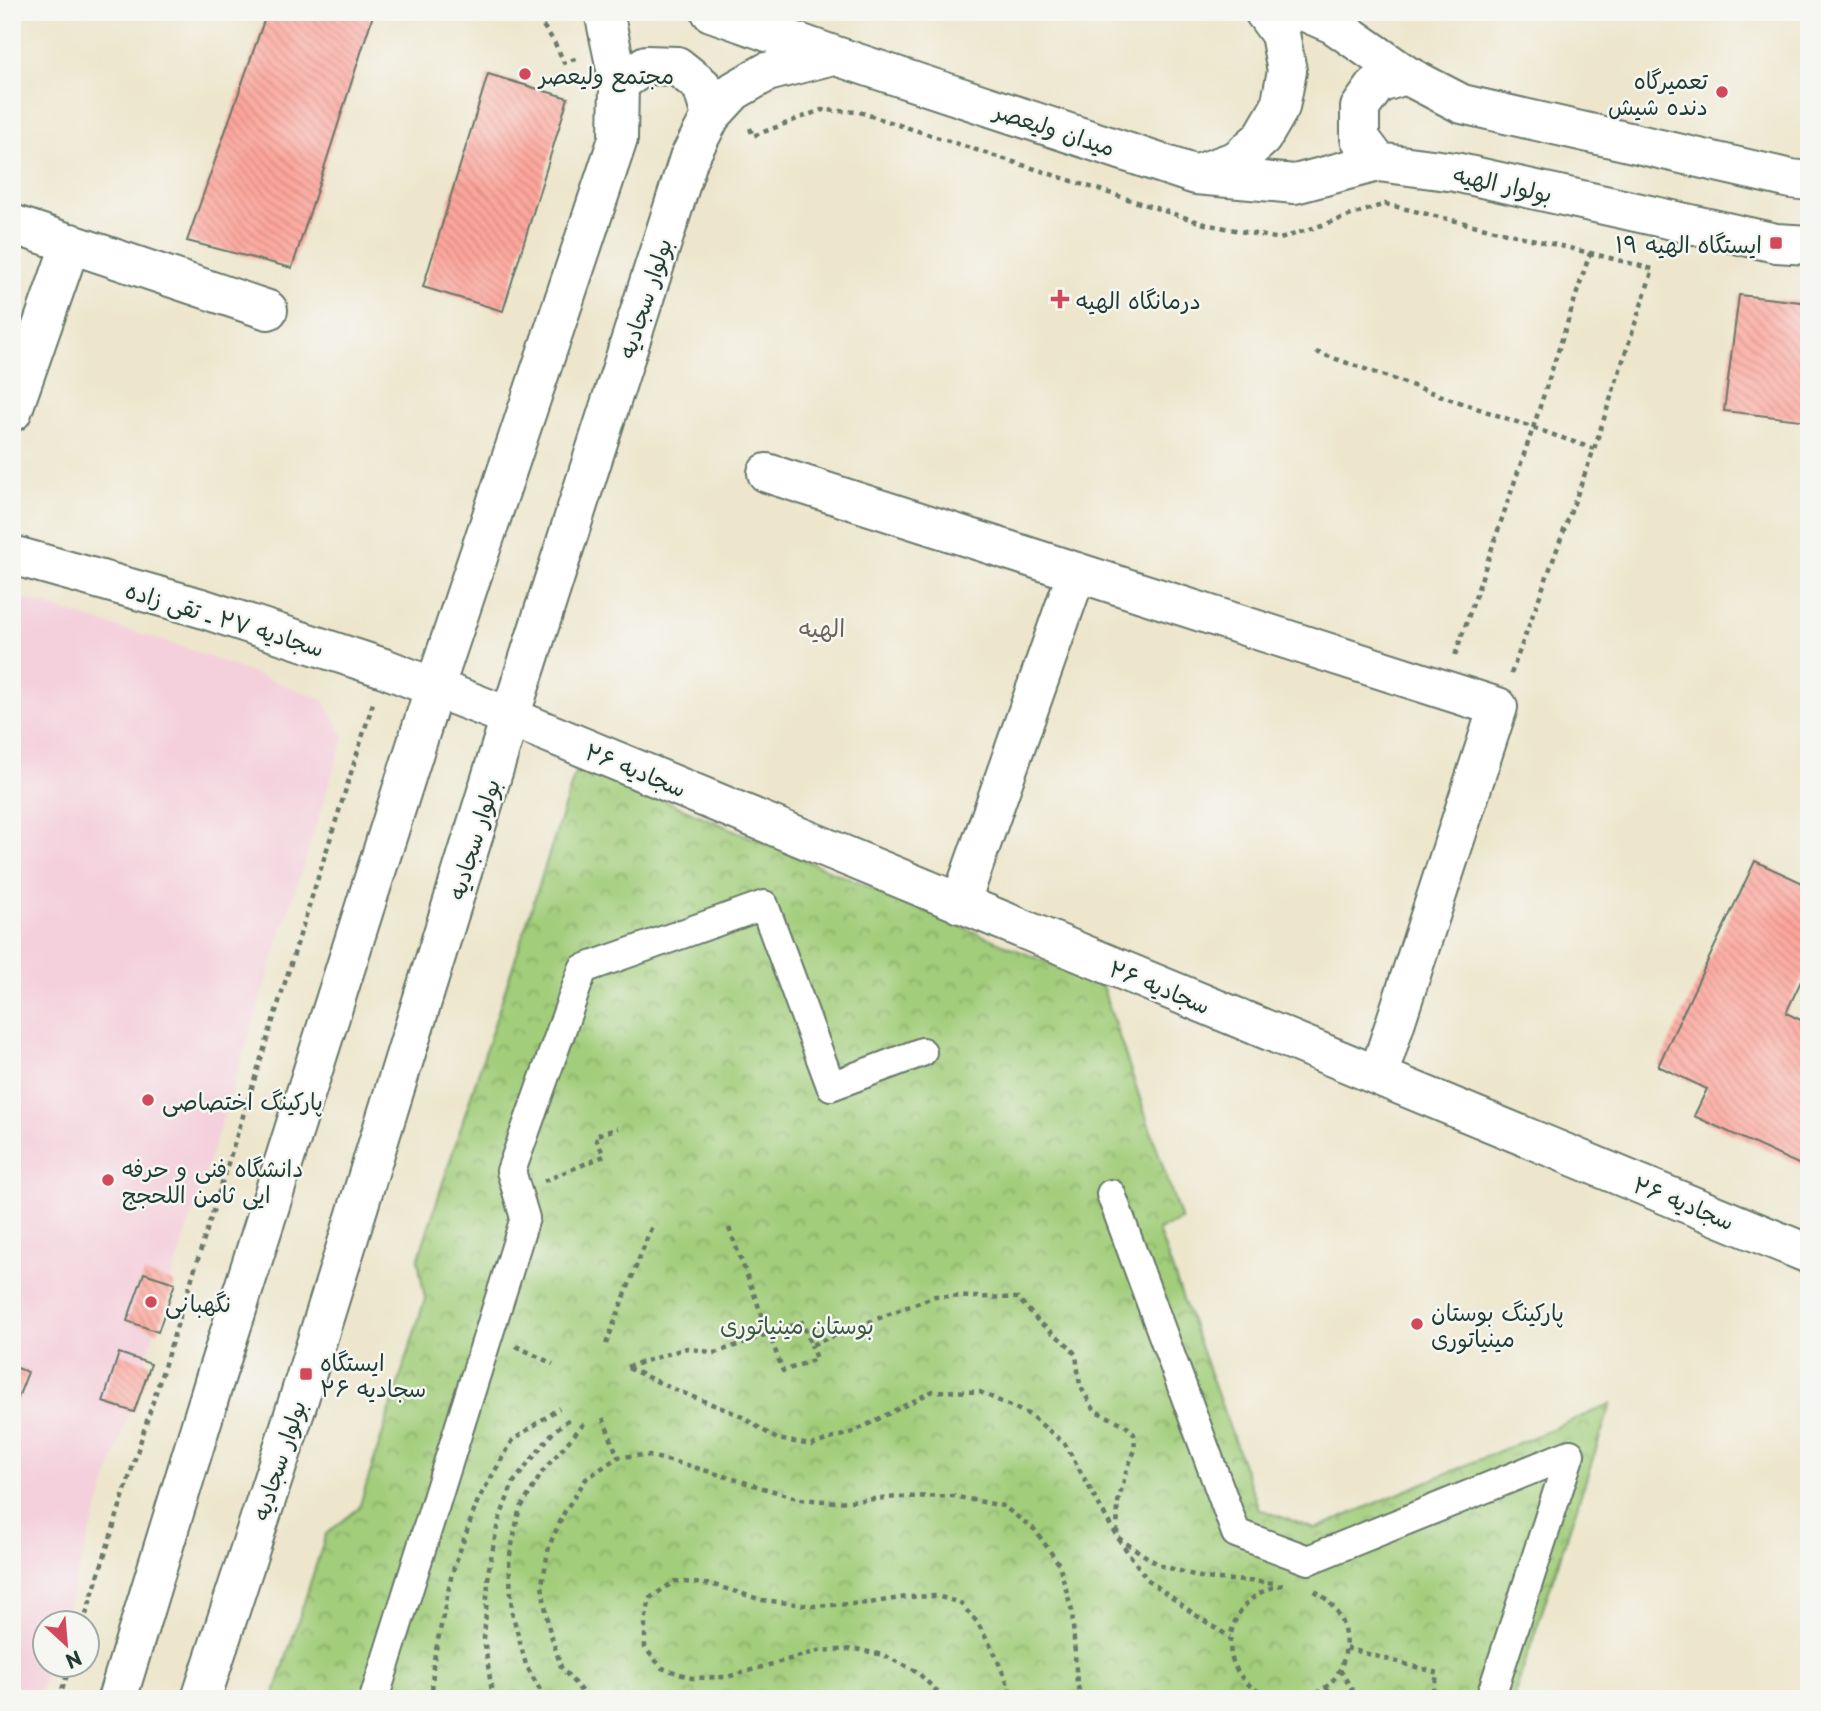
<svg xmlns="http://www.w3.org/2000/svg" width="1821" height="1711" viewBox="0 0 1821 1711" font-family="'Playpen Sans','Playpen Sans Arabic',sans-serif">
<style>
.built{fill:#f4cfdc}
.park{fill:url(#park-crowns);stroke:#608557;stroke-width:2}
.building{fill:url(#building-back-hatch)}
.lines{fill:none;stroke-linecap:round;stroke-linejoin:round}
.pedestrian-casing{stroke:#677869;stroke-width:32}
.minor-casing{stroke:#677869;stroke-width:42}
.secondary-casing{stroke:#677869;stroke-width:42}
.path{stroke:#677869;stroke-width:4.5;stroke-dasharray:5 5;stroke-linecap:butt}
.pedestrian{stroke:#fff;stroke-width:28}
.minor{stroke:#fff;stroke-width:38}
.secondary{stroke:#fff;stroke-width:38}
.poi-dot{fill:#d1495b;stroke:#f6f6f2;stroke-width:2.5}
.labels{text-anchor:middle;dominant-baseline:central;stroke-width:5;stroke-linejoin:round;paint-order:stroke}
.poi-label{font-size:23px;fill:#1f3d34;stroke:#f6f6f2;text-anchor:start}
.street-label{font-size:23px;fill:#1f3d34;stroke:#f6f6f2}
.park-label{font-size:23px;fill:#395a42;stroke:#f6f6f2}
.neighbourhood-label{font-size:24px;fill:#6d6258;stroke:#f6f6f2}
</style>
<defs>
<pattern id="park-crowns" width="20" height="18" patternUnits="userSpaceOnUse" patternTransform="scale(1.75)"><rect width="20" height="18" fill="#a2cd7a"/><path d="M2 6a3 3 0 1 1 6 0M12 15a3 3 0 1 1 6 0" fill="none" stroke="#83a865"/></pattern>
<pattern id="building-back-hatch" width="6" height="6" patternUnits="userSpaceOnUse" patternTransform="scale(1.75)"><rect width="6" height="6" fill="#fea69c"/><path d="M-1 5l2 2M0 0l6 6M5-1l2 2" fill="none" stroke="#cd8880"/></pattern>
</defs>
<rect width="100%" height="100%" fill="#f6f6f2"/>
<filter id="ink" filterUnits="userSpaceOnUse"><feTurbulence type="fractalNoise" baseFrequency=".0143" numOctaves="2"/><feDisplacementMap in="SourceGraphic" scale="14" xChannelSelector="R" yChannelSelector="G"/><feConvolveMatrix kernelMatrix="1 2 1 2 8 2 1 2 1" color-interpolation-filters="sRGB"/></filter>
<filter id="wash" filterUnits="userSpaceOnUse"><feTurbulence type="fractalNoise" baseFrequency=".00686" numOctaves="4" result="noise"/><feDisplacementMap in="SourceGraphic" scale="28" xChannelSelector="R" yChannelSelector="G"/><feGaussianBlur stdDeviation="1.57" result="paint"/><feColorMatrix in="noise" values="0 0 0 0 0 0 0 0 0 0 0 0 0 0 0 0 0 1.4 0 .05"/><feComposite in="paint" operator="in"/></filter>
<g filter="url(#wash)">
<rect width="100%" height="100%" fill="#ede6cc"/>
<path class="built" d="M12,595L182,647L324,700L344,737L62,1623L46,1624V1666H48L38,1699H12Z"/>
<path class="park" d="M578,764L1102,986L1181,1220L1158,1230L1259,1509L1315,1529L1611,1404L1513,1699H273L326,1534L359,1508L425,1299L418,1260Z"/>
<g id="blocks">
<path class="building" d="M267,12H374L292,268L187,241Z
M488,74L568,98L503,311L423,287Z
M1739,295L1809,303V421L1724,411Z
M1755,861L1809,886V964L1786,1013L1809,1024V1169L1694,1116L1707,1089L1658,1066Z
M144,1273L175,1283L158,1332L127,1321Z
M119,1353L151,1364L134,1412L103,1402Z
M12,1366L28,1372L16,1403H12Z"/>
</g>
</g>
<g filter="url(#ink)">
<use href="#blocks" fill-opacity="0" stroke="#677869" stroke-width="2"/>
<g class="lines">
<defs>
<path id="pedestrian" d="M1111,1194L1236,1533L1308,1560L1570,1454L1490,1699
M374,1699L525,1218L511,1171L583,969L764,905L831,1086L922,1052"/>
<path id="minor" d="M12,224L268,310
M12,412L71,243
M767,473L1498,707L1378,1076
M12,555L201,608L384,668L510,717L1809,1254
M960,904L1077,572"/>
<path id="secondary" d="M711,12L833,55L1196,175L1295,184L1378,162L1455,172L1776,243L1809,245
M1305,12L1333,24L1406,75L1462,104L1791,179L1809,181
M619,83L646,65L677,66L702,86L711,116
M1378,162L1360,138V108L1377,84L1406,75
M1198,174L1237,160L1262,138L1280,107L1287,71L1280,34L1264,12
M117,1699L214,1382L434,689L618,139L619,83L604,12
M201,1699L297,1405L510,717L689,158L711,116L734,91L767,72L833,55"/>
</defs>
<use href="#pedestrian" class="pedestrian-casing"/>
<use href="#minor" class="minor-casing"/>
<use href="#secondary" class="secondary-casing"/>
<path class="path" d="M529,12C546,26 556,43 564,63L578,58
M750,128L753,136L821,110L859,112L1205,224L1280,239L1385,204L1590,253L1533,428L1455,656
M1316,352L1594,449
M1511,674L1594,449L1653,269L1590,253
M544,1181L604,1156L595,1136L618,1128
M729,1228L783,1371L816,1359L811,1345
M606,1344L653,1223
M516,1346L553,1364
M627,1367L687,1348L715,1353L802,1322L811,1345L935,1296L1018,1298L1039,1322L1069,1346L1076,1355L1080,1386L1095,1411L1124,1424L1134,1434L1135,1450L1127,1469L1118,1502L1117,1537L1159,1565L1204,1578L1275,1583
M628,1368L671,1388L739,1415L777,1439L811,1445L853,1432L933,1391L980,1392L1030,1415L1065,1444L1117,1537L1147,1579L1194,1614L1230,1637
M603,1418L618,1457
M83,1624L373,703
M1346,1648L1438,1673L1430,1699
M1340,1670L1358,1699
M1326,1687L1335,1699
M59,1699L70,1666
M432,1699L433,1664L452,1573L478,1500L513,1440L559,1408
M493,1699L484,1639L489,1568L498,1523L513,1483L554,1431L572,1417
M545,1699L526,1665L512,1612L509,1560L519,1511L543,1471L587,1420
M588,1699L561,1667L548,1625L542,1585L549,1546L565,1511L586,1479L618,1457L645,1455L687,1465L800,1499L837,1502L899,1497L953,1496L1003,1506L1035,1530L1059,1564L1072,1611L1077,1684L1082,1699
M945,1699L916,1671L883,1655L856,1649L818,1651L727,1677L692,1678L662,1668L645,1648V1622L650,1598L675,1581L714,1585L762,1600L814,1606L869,1603L907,1597L937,1596L960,1603L977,1622L994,1652L1014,1699
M1278,1699C1265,1695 1253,1690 1244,1680C1212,1644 1239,1590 1284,1585
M1297,1699C1354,1692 1363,1617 1313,1590"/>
<use href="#pedestrian" class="pedestrian"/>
<use href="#minor" class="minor"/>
<use href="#secondary" class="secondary"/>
</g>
</g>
<g class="poi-dot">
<circle cx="525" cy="74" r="7"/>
<circle cx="1722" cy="92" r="7"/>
<rect x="1769" y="236" width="14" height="14" rx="3.5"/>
<path d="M1056.5 288.5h7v7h7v7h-7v7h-7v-7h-7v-7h7z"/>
<circle cx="148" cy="1100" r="7"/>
<circle cx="108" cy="1180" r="7"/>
<circle cx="151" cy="1302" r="7"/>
<circle cx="1417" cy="1324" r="7"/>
<rect x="299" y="1367" width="14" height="14" rx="3.5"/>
</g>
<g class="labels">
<g class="poi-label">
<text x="539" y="74">مجتمع ولیعصر</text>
<text x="1708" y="79" text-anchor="end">تعمیرگاه<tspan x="1708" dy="26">دنده شیش</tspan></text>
<text x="1762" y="243" text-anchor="end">ایستگاه الهیه ۱۹</text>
<text x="1076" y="299">درمانگاه الهیه</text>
<text x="162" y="1100">پارکینگ اختصاصی</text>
<text x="122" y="1167">دانشگاه فنی و حرفه<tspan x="122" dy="26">ایی ثامن اللحجج</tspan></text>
<text x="165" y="1302">نگهبانی</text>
<text x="1431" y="1311">پارکینگ بوستان<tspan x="1431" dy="26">مینیاتوری</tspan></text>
<text x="320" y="1361">ایستگاه<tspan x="320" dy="26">سجادیه ۲۶</tspan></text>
</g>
<g class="street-label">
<text transform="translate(1055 128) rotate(18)">میدان ولیعصر</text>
<text transform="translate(1503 183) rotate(12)">بولوار الهیه</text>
<text transform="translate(644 298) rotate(-72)">بولوار سجادیه</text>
<text transform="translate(225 618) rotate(17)">سجادیه ۲۷ ـ تقی زاده</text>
<text transform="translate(636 769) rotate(22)">سجادیه ۲۶</text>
<text transform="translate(473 839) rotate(-73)">بولوار سجادیه</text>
<text transform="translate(1160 986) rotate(22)">سجادیه ۲۶</text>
<text transform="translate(1684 1202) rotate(22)">سجادیه ۲۶</text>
<text transform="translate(278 1460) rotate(-72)">بولوار سجادیه</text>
</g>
<g class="park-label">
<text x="797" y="1324">بوستان مینیاتوری</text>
</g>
<g class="neighbourhood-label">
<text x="822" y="627">الهیه</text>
</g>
</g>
<rect width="1821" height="1711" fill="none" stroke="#f6f6f2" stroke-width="42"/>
<g transform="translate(66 1644) rotate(154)"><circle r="33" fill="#f6f6f2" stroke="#a0aca6" stroke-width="2"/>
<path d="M0-5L12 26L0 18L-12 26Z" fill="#d1495b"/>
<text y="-10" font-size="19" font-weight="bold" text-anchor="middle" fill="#1f3d34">N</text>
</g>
</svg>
